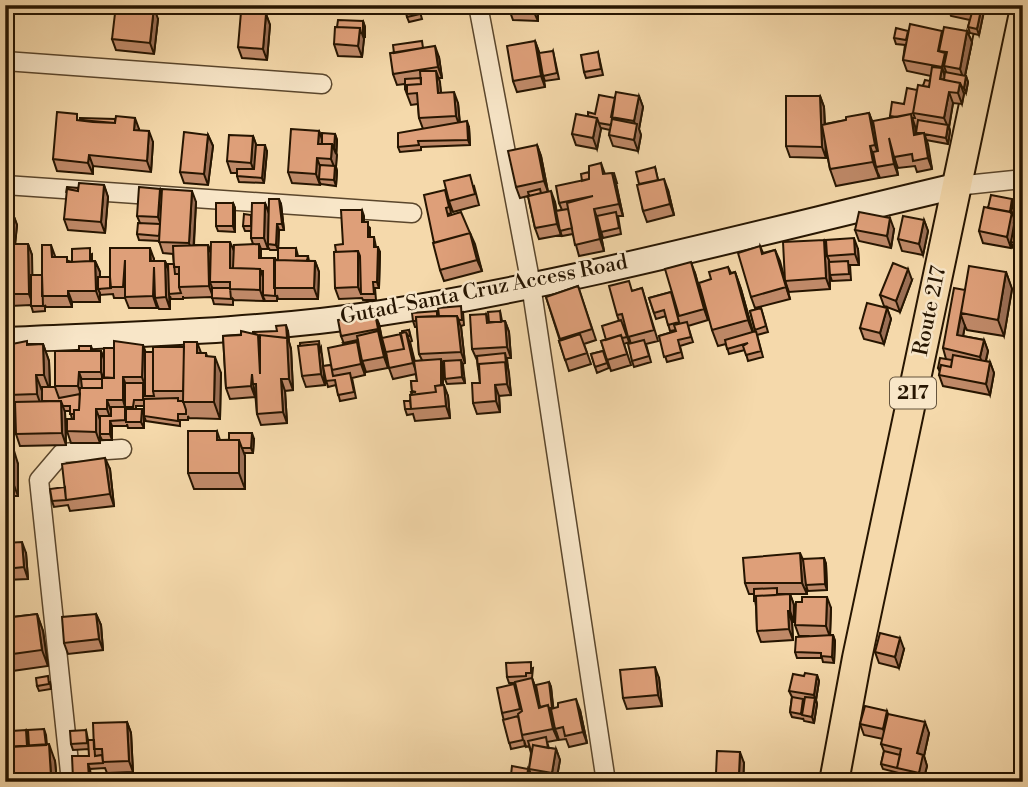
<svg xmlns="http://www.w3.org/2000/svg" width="1028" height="787" viewBox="0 0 1028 787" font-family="'Libre Bodoni',serif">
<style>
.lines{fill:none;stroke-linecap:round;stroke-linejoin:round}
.street-casing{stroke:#5a462c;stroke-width:21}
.secondary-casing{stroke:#261501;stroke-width:28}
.primary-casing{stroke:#261501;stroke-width:32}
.street{stroke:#f8e6c8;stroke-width:18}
.secondary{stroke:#f8e6c8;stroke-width:24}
.primary{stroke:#f5d9ab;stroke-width:28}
.wall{fill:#bf8968;stroke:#261501;stroke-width:2;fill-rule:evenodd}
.shaded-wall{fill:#9b6f55;stroke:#261501;stroke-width:2}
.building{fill:#de9f79;stroke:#261501;stroke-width:2}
.labels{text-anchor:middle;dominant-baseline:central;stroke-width:5;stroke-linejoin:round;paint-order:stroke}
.shield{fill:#f8e6c8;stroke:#65543d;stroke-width:2}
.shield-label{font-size:19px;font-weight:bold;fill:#261501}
.street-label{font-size:21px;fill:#261501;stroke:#f8e6c8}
</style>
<rect width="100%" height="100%" fill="#f5d9ab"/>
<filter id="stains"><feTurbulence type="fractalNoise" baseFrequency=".00286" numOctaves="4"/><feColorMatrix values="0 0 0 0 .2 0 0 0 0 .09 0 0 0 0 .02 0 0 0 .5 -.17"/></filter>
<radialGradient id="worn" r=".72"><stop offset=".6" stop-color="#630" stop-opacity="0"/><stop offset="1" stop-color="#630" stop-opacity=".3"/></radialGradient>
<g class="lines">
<defs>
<path id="street" d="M478,5L531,285L606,782
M5,61L322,84
M5,185L412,213
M956,186L1023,179
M71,782L39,480L62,453L122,449"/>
<path id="secondary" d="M5,340C131,334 256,332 381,313C574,283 765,231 956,186"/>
<path id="primary" d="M834,782L857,658L995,5"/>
</defs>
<use href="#street" class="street-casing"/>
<use href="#secondary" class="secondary-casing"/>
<use href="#primary" class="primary-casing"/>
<use href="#street" class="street"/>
<use href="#secondary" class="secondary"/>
<use href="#primary" class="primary"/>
</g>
<path class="wall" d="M339,5H366V6H339Z
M418,5L422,19L409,22L407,17Z
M538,5V21L513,20L509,9Z
M949,10L984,11L979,35L970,33L968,27L970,20L951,16Z
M266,14L270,25L267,60L242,58L238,47Z
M158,19L154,54L116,50L112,39Z
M363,21L365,27L362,57L338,56L334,44Z
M908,31H942L943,33L967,31L972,42L965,76H966L968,82L966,93H964L962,104L953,103L949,127L950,131L948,144L926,140L932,169L917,172L915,166L898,168L895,160L898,175L880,178L878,173L879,178L836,186L830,169L825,144L826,158L790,157L786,146L820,96L824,107L825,124L846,120L869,113L873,123L890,118V116L904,104L917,90L930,81L931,76L907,71L903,60L905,45L896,44L894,38Z
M535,41L539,52L545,87L517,92L513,81Z
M424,48L439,57L442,78H439L441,93L458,103L460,123L469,127L470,145L421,147V150L400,152L398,147L423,129L419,118L418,104L411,105L405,89V84L397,85L393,74Z
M553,51L559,79L545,81L543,76Z
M598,52L603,75L586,78L584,72Z
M639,96L643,107L639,129L641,135L638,151L613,146L609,135L610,130L601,128L597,149L576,145L572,134L588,116L595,114L615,98Z
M80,120L139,129V130L153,142L151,172L93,166V174L57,171L53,159Z
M319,131L322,138L335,134L337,140L336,167L337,171L336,186L321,184L320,183V185L292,183L288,172Z
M208,135L213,146L208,185L184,183L180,172Z
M253,136L256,145L267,151L264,183L239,182L237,176V173H231L227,161Z
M537,145L541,156L548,192L555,202L556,211L562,210L559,203L582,181L589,172L601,163L605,174L614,173L617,183H616L623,216H618L621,234L603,238L598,220L604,251L579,256L573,234L562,236L560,231L561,235L539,239L535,228L528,196L520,198L516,187Z
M655,167L658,180L668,190L674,215L647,222L643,211L639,184Z
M104,185L108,197L105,233L68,230L64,219L78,188Z
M474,186L479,205L453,212L449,201Z
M160,189L161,193L196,202L194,245H208L211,253L234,251L253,244L251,238V231H245L243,226L251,215L265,203L269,213L281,204L284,230H279L278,250H270L268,247V249H261V258H275L276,260H278L296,248L298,256H308L309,261H315L319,272L318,299H278L277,295V301H265L264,298V301L234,300L233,299V305L214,304L212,297L183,298V296V299H171L170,296V309H159L157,304V308H129L125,298H114L113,294L100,295V293V302H72V307H46L45,305V311L33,312L31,305L10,306L9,303V306L5,305V214H13L17,225L15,244H28L32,255V275H42L55,257L72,262L92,254V261H95L100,272V277H110L154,259V261H165L168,268L174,264L173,254L163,253L159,241L139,240L137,234L140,223L137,216Z
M447,195L451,213L448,214L449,215L470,233L482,271L444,281L440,270Z
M1023,201V250L1013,248L1012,244L1011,248L983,243L979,231L988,208Z
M233,203L235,208V232L218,231L216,226Z
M362,210L364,216V222L370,228V237H374L376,247L380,252L379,288H375L376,300H363L362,298L339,299L335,288L336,252L343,244Z
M924,220L928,231L923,255L902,251L898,239Z
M894,229L891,248L859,241L855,230Z
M824,240L826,245L858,249L859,265H850L851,280L832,281L830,275L829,260L830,289L789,292L785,281Z
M760,246L763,253L775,250L790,299L755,308L751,297Z
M728,267L731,273L735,272L741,289L753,332L755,331L750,311L761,308L768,332L757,335L763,357L748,361L745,350L729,354L726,344L718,346L712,330L711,279Z
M1006,272L1012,289L1004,336L967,330L965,326L963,336L984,340L988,351L986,361L990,362L994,373L990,395L943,386L939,375L940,372L938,368L946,359L943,348L965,290Z
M695,273L708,320L688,326L693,342L680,346L683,358L667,362L659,336L676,331V330L670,331L666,316L656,319L649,298L671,292Z
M912,280L900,312L884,306L880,295Z
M578,286L596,340L584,344L591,364L569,371L559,341H560L546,297Z
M642,288L658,341L646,344L651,362L634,367L632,361L631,344L625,325H623L629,342L624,344L631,365L611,371L601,341L606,340L619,321L617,315L632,291Z
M887,308L891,319L884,344L864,339L860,328Z
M437,311L439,316L463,312L464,325L461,326L465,363L462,364L465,383L447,384L445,379L444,364H443V385L448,396L450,418L415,421L413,414L407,415L405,409L410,401L412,392L411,381H417L416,374L393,379L389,368L401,334L409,330L412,341L410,342L415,362L422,360L419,354L417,327H415L413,321Z
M500,311L502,321H505L509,332L511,358H507L511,395L499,396L500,412L477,414L473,403L480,383L477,360L472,349L486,314L489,322Z
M379,324L388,368L366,372L363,363L365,375L352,378L356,398L340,401L336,385L328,387L324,373L325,385L306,387L302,376L321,347L323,366L331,365L344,344L341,336Z
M288,331L289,342L291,349L293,390L285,391L287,423L261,425L257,414L255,392V397L230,399L226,388L223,336Z
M28,344H43L49,361L50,387H55L79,351L91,346L93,351H101L104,360L114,348L143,345L145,352L206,353L207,356L221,373L220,419L189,418L188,416V420H180V426L146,421L144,416V428H128L127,424V426H112V440H102L100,436V443H71L67,431L72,419L70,411H65L66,445L20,446L16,434L15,411H14L12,406L5,407V356ZM136,406H144V414L136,409Z
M603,351L609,368L597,373L591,354Z
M217,431L220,440L254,439L253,453H244L245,456V489H194L188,473Z
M5,445L14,450V455L18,464V496H5Z
M110,469L114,506L70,511L68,505L54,507L52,501L65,487Z
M5,543L26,553L28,579L5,580Z
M824,558L826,564L827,590L808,591L806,586L807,594H779V595L790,594L794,605V622H792L793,640L761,642L757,631L756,606L754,594H749L745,583L804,562Z
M831,608L830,635H833L835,641L834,663L823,662L822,658H797L795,652L808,636H799L795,625Z
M37,614L43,631L48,666L5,672V618Z
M96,614L101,625L103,650L68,654L64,643Z
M904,649L899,668L879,663L875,652Z
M533,668L532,678L536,689L549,682L551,687L553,708L580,710L587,743L569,747L566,739L559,740L556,731L558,740L547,742L549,748L556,749L560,760L556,782H531L532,777L529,769L531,753L529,746L526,747L524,740L525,746L511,749L502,713L518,695L515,683H509L507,677Z
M817,675L819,681L816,700L817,704L814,723L804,721L803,718V719L792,717L790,712L792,697L789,691L804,676Z
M659,678L662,706L627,709L623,698Z
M50,682L51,689L39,691L37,686Z
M888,715L929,733L924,756L927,766L923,782H906V780L901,779L899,773L883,769L881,764L884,751L881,744L883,739L864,735L860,724Z
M127,722L131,733L133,772L107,773L105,768L90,769L91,782H74L73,779L89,756V749L73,750L71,744L86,730L88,740H94Z
M44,729L46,735L47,745L55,761L57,782H5V747H12L26,730L28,735Z
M744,763L743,782H719L716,774Z
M511,775H531L529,782L513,781Z"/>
<path class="shaded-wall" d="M534,5H538V21L533,10Z
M982,5L984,11L979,35L977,29Z
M154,7L158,19L154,54L150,43Z
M266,14L270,25L267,60L263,49Z
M363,21L365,27V38L363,33Z
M360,28L364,39L362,57L358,46Z
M967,31L972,42L964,80L960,69Z
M535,41L539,52L545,87L541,76Z
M435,46L439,57L442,78L438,67Z
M945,53L949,64L944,66L947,74L946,79L942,67Z
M942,68L946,80L940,79Z
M436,71L440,82L442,104L438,93Z
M966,76L968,82L966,93L964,88Z
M960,83L964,94L962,104L958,93Z
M454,92L458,103L460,127L456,116Z
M949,92L953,103L949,127L950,131L948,144L946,138L948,127L944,118Z
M639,96L643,107L639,129L641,135L638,151L634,140L636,127L634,121Z
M820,96L824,107L826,158L822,147Z
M869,113L875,130L881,161L875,145Z
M911,114L915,126L918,146L914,135Z
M135,118L139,129L138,141L134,130Z
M597,118L601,129L597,149L593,138Z
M467,121L469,127L470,145L468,140Z
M149,131L153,142L151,172L147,161Z
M319,131L323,142V148L318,144Z
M924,133L928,144L932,169L928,158Z
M335,134L337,140L336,154L334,149Z
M208,135L213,146L208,185L204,174Z
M253,136L257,147L255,174L251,163Z
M889,138L893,149L898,175L894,164Z
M332,144L337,155L336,167L337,171L336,186L334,180L335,169L331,159Z
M265,145L267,151L264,183L262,178Z
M537,145L541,156L548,192L544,181Z
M870,146L876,162V167L879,178L873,162Z
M89,155L93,166V174L88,163Z
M317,158L321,169L319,179L320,185L316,174Z
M612,173L616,184L623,216L619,204Z
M664,179L668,190L674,215L670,204Z
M104,185L108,197L105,233L101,222Z
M160,189L164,200L161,225L158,217Z
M192,191L196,202L193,255L189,243Z
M551,191L555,202L561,235L557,224Z
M279,199L281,204L284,230L282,224Z
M1012,199L1014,205L1012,213L1016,223H1014L1015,227L1011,242V248L1007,237Z
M233,203L235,208V232L233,226Z
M265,203L269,214L268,244V249L264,238Z
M594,209L598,220L604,251L600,239Z
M13,214L17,225L15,246L11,235Z
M890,218L894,229L891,248L887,236Z
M924,220L928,231L923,255L919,244Z
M277,224L279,230L278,250L276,245Z
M470,233L475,244L482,271L477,260Z
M854,238L858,249L859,265L855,254Z
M824,240L828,251L827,256L829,260L830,289L826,278Z
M230,242L235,253L234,273L230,268Z
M28,244L32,255L33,305L29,294Z
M259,244L261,249V264L259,258Z
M51,245L55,256L56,268L52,257Z
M208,245L212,256L210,282L213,290V297L209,286Z
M378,247L380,252L379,288L377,282Z
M150,248L154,259L155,298L157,304V308L153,296Z
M775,250L780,261L790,299L786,287Z
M358,251L362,262L361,294L358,287Z
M95,261L100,272V289H98L100,293V302L96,291Z
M165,261L169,272V294L170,309L166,297Z
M315,261L319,272L318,299L314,288Z
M691,262L695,273L708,320L704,309Z
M260,269L264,280L263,295L264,301L260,290Z
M908,269L912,280L900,312L896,301Z
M735,272L741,289L754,336L748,320Z
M1006,272L1012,289L1004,336L998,320Z
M68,291L72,302V307L68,296Z
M887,308L891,319L884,344L880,333Z
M375,313L379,324L382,340L378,329Z
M961,315L965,326L961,346L957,335Z
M457,316L461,327L465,363L461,352Z
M505,321L509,332L511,358L507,347Z
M286,325L288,331L289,342L291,349L293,390L289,379Z
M378,331L382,342L388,368L384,357Z
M406,332L410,343L417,374L413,363Z
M984,340L988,351L984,368L980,357Z
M197,342L203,358L197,353Z
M357,342L361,353L365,375L361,364Z
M43,344L49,361L50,391L44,375Z
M318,344L322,355L325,385L321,374Z
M143,345L147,356L146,389L142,377Z
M101,351L105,362L103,380L101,372Z
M505,353L509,373L511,395L507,384Z
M215,357L221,373L220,419L214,402Z
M441,359L443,364V396L441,390Z
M461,360L463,365L465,383L462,377Z
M990,362L994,373L990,395L986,384Z
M79,372L83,383L81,394L78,386Z
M252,374L253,384L255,392V397L251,386Z
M36,375L42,391L43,411L37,394Z
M123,377L127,388L125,407L123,400Z
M281,379L285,391L287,423L283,412Z
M444,385L448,396L450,418L446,406Z
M495,385L499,396L500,412L496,401Z
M107,400L111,411V420L107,409Z
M61,401L65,412L66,445L62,433Z
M96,409L100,420V443L96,432Z
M142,409L144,415V428L141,422Z
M110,421L112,426V440L110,434Z
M252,433L254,439L253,453L251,448Z
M239,440L245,456V489L239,473Z
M12,444L18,464V496L12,480Z
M105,458L110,469L114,506L110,494Z
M22,542L26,553L28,579L24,567Z
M800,553L805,564L807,594L802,583Z
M824,558L826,564L827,590L825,584Z
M790,594L794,605V622L790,611Z
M827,597L831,608L830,637L826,626Z
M788,611L792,622L793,640L789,629Z
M37,614L43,631L48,666L42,650Z
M96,614L101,625L103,650L99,639Z
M833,635L835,641L834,663L832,657Z
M900,638L904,649L899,668L895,657Z
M655,667L659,678L662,706L658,695Z
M817,675L819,681L816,700L817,704L814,723L812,717L815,699L814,695Z
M532,678L536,689L543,719L539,708Z
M549,682L551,687L554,713L552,708Z
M576,699L580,710L587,743L583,732Z
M548,705L552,717L558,740L553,729Z
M887,711L891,722L887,740L883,729Z
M127,722L131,733L133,772L129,761Z
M925,722L929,733L924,756L927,766L923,782H922L919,773L917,753Z
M49,744L55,761L57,782H53L51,776Z
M556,749L560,760L556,782H555L552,773Z
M740,752L744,763L743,782H742L739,774Z
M88,764L90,769L91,782L89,778Z
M528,769L531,775L529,782L527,777Z"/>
<path class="building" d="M116,5L154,7L150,43L112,39Z
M404,5H418L420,14L407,17Z
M509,5H534L533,10L509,9Z
M950,5H972L970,14L949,10Z
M974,5H982L977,29L968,27Z
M241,12L266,14L263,49L238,47Z
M338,20L363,21V33H361L360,28L337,27Z
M910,24L942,31L938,51L945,53L942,67L903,60Z
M335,27L360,28L358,46L334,44Z
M944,27L967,31L960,69L944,66L947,52L939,51Z
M896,28L908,31L906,40L894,38Z
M422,41L423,48L394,53L393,45Z
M535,41L541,76L513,81L507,46Z
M435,46L438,67L393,74L390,53Z
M553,51L557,73L543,76L539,53Z
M598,52L601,69L584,72L581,55Z
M932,67L942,68L940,79L960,83L958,93L949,92L944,118L913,113L918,85L929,87Z
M420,71H436L438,93L454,92L456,116L419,118L417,93L407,94V85L421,84Z
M945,72L966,76L964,88L962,87L960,83L944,80Z
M421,78V84L407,85V89H405V79Z
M925,80L930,81L929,87L923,86Z
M907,88L917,90L913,113L915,118H912L911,114L897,117L890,116L892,102L904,104Z
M616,92L639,96L634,121L611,117Z
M599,95L615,98L611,125L599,123L597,118L588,116V112L595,114Z
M786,96H820L822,147L786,146Z
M57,112L77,114V120L93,122L115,123L116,116L135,118L134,130L149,131L147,161L89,155L88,163L53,159Z
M869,113L875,145L870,146L873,162L830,169L822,125L846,120V117Z
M576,114L597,118L593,138L572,134Z
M911,114L914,135L924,133L928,158L913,161L912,154L894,157L889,138L894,164L876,167L873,152L878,151L873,121Z
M80,118L115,119V123L80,120Z
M612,119L637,124L634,140L609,135Z
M918,120L948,125L946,138L924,134V133H916Z
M467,121L468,140L418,141L419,145L398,147V133Z
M291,129L319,131L318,144H332L331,159L317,158L316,174L288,172Z
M184,132L208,135L204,174L180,172Z
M322,133L335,134L334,149L332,144H322Z
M229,135L253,136L251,163L227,161Z
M256,145H265L262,178L237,176V169H254Z
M537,145L544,181L516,187L508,151Z
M601,163L603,174L612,173L619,204L594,209L600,239L575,245L567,203L593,196L559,203L556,186L589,179V166Z
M320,165L335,166L334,180L319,179Z
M655,167L658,180L639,184L636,172Z
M589,172V179L582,181L581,174Z
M470,175L475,194L449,201L444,181Z
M664,179L670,204L643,211L637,185Z
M79,183L104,185L101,222L64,219L67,189L78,191Z
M67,187L78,188V191L67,189L66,193Z
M139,187L160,189L158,217L137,216Z
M162,189L192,191L189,243L159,242Z
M540,189L541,193L529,196L528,192Z
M445,190L449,207L446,208L448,216L461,212L470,233L434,243L424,195Z
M551,191L557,224L535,228L528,196Z
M991,195L1012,199L1010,212L988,208Z
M269,199H279L282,224H277L276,245L268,244Z
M1014,199L1023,201V225L1014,223L1016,213H1011Z
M216,203H233V226H216Z
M252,203H265L264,238H251Z
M984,207L1012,212L1007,237L979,231Z
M568,209L572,228L560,231L556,211Z
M341,210H362V222H368V237H374V247H378L377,282H373L374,294H361L360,256L358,251L336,252L335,245L343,244Z
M616,212L619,228L601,232L597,216Z
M859,212L890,218L887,236L855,230Z
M5,214H13L11,235L5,234Z
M244,214L251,215V226H243Z
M903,216L924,220L919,244L898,239Z
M138,223L160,224L159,236L137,234Z
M1014,225L1023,226V245L1011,242Z
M470,233L477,260L440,270L433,243Z
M854,238L855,254L827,256L826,240Z
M824,240L826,278L785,281L783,242Z
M211,242H230V268L260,269V290L230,289V282H210Z
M6,244H28L29,294H6Z
M259,244V258H275V296L263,295V271H261L260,269L233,268L234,245Z
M42,245H51L52,257H67V262L95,261L96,291H68V296H42Z
M208,245L209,286L179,287V267H174L173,246Z
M760,246L762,254L775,250L786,287L751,297L738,253Z
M90,248V261L72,262V249Z
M110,248H150V261H165L166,297L155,298L154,267L153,296L125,297V260L123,287H110Z
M278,248H296V256H308L307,261L278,260Z
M358,251V287L335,288L334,252Z
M274,260L315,261L314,288H274Z
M848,261L849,274L830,275L829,262Z
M691,262L704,309L679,316L665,269Z
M893,263L908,269L896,301L880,295Z
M168,264H174L175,274H179V287L181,293L169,294Z
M969,266L1006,272L998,320L961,313Z
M728,267L730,274L735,272L748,320L712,330L699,283L711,279L709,272Z
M31,275H42L43,306H31Z
M5,277H6L7,300H5Z
M98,277H110L111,288L98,289Z
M629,281L632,291L642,288L654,330L628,337L622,314L617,315L609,286Z
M578,286L592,329L560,339L546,297Z
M212,288H230L231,299L212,298Z
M954,288L965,290L957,335L984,340L980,357L943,348Z
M671,292L679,322L668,325L664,310L654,313L649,298Z
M867,303L887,308L880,333L860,328Z
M461,306L462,320H459L457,316H439L438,308Z
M761,308L766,326L755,330L750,311Z
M437,311V316L416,317V321H413L412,313Z
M500,311L501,322H489L488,312Z
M375,313L378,329L341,336L338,320Z
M486,314L487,323L505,321L507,347L472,349L470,315Z
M457,316L461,352L419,354L416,317Z
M621,320L627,337L622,338L621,335L606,340L602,326Z
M687,322L691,337L678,340L681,352L664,357L659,336L676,331L674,325Z
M286,325L287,338L260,335V339L258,335L253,333V332L277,331L276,326Z
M409,330L410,336H408L406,332L402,333V331Z
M241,331L258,335L260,374V335L287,338L289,379H281L283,412L257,414L256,384H253L252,374L251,386L226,388L223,336L241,335Z
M378,331L384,357L362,361L357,336Z
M756,331L761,351L746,355L743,346L748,343L727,349L725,340Z
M406,332L413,363L389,368L386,352L404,349L400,333Z
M401,334L404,349L386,352L387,357L382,338Z
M580,334L587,353L565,360L559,341Z
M621,335L627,354L607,360L601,341Z
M358,340L359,346L357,342L344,344L343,343Z
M644,340L649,356L632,361L628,344Z
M27,341V345L43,344L44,375H36L37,394L8,395L7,345Z
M114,341L143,345L142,377H123V400H107V409H96V432L67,431V419H74V410H79L80,388H102V377L114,378Z
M319,341L320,349L318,344L300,346V343Z
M184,342H197V353H206V356L215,357L214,402H183Z
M357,342L361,364L332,370L328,348Z
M318,344L321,374L302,376L298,346Z
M79,346H91V351H79Z
M153,347H184L183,391H153Z
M104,348H114V378H104Z
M55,351H101V372H79L78,386H55Z
M603,351L607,363L595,367L591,354Z
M145,352H153V391L154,396H145Z
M505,353L506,364L505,362L479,364V369H478L477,356Z
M953,355L990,362L986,384L939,375L941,365L951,367Z
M5,356H7L8,395H9H5Z
M940,358L952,360L951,367L941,365L940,369L938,368Z
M441,359V385L435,386L436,392L412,395L411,392H416L412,391L411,381H417L414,361Z
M461,360L462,377L445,379L444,361Z
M505,362L507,384L495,385L496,401L473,403L472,383H480L479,364Z
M331,365L333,376L350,373L354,392L338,395L335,380L326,381L323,366Z
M81,379H102V388H82Z
M125,383H143V400H134L133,407H125V420L110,421V434H100V416H111V407H125Z
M444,385L446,406L411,409L410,395L436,392L435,386Z
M42,387H55L59,398L80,394L79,410H74V414H70V406H63L61,401H42Z
M178,398V401H183L186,410V414H178V421L144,416V399Z
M61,401L62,433L16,434L15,402Z
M404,401H410L411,409H405Z
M126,409H142L141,422H126Z
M188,431H217V440H239V473H188Z
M229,433H252L251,448H242L239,440H229Z
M12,444V450V448H5V445Z
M5,448H12V480H5Z
M105,458L110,494L66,500L62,464Z
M65,487L66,500L52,501L50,489Z
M22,542L24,567L5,569V543Z
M800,553L802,583H745L743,558Z
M824,558L825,584L806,585L803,559Z
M777,588V595L756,596V601H754V589Z
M790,594V611H788L789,629L757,631L756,596Z
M802,597H827L826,626L795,625L796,602H802Z
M37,614L42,650L5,655V618Z
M96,614L99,639L64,643L62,617Z
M880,633L900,638L895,657L875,652Z
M833,635L832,657L821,656V653L795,652L796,637Z
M531,662V673H526V676L507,677L506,663Z
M655,667L658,695L623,698L620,670Z
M805,673L817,675L814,695L789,691L793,674L804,676Z
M48,676L49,684L37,686L36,678Z
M532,678L539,708L548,705L553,729L522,735L518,714L522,711L515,682Z
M549,682L552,708H549L548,705L540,707L536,685Z
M514,684L520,709L502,713L497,688Z
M792,697L803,699L801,714L790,712Z
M805,697L815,698L812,717L802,715Z
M576,699L583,732L565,736L563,727L555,729L551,709L558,707V703Z
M865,706L887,711L883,729L860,724Z
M888,714L925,722L917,753L923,755L919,773L897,768L901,749L881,744Z
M518,716L523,740L509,743L503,720Z
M127,722L129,761L103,762L102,749H94L93,723Z
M44,729L46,745L29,746L28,730Z
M26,730L27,746L12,747L11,731Z
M86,730L87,743L71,744L70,731Z
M546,737L548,748L533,745L532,751H531L528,741Z
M88,740H94L95,756L102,755L103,763L88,764L89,778L73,779L72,756H89Z
M49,744L51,776L5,779V747Z
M533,745L556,749L552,773L529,769Z
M717,751L740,752L739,774H716Z
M884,751L900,755L897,768L881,764Z
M512,766L528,769L527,777L511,775Z
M532,776L550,778L549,782H531Z
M907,778L920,782H906Z"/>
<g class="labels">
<rect class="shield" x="890" y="377.5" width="46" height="31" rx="5"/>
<g class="shield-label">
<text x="913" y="393">217</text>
</g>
<g class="street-label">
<text transform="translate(484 290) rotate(-11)">Gutad-Santa Cruz Access Road</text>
<text transform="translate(930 311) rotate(-78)">Route 217</text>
</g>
</g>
<rect width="1028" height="787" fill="none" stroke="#f5d9ab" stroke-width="28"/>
<rect x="7" y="7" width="1014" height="773" fill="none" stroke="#261501" stroke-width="3.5"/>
<rect x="14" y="14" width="1000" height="759" fill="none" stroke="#261501" stroke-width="2"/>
<rect width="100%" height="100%" filter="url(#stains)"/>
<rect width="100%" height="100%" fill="url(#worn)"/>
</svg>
